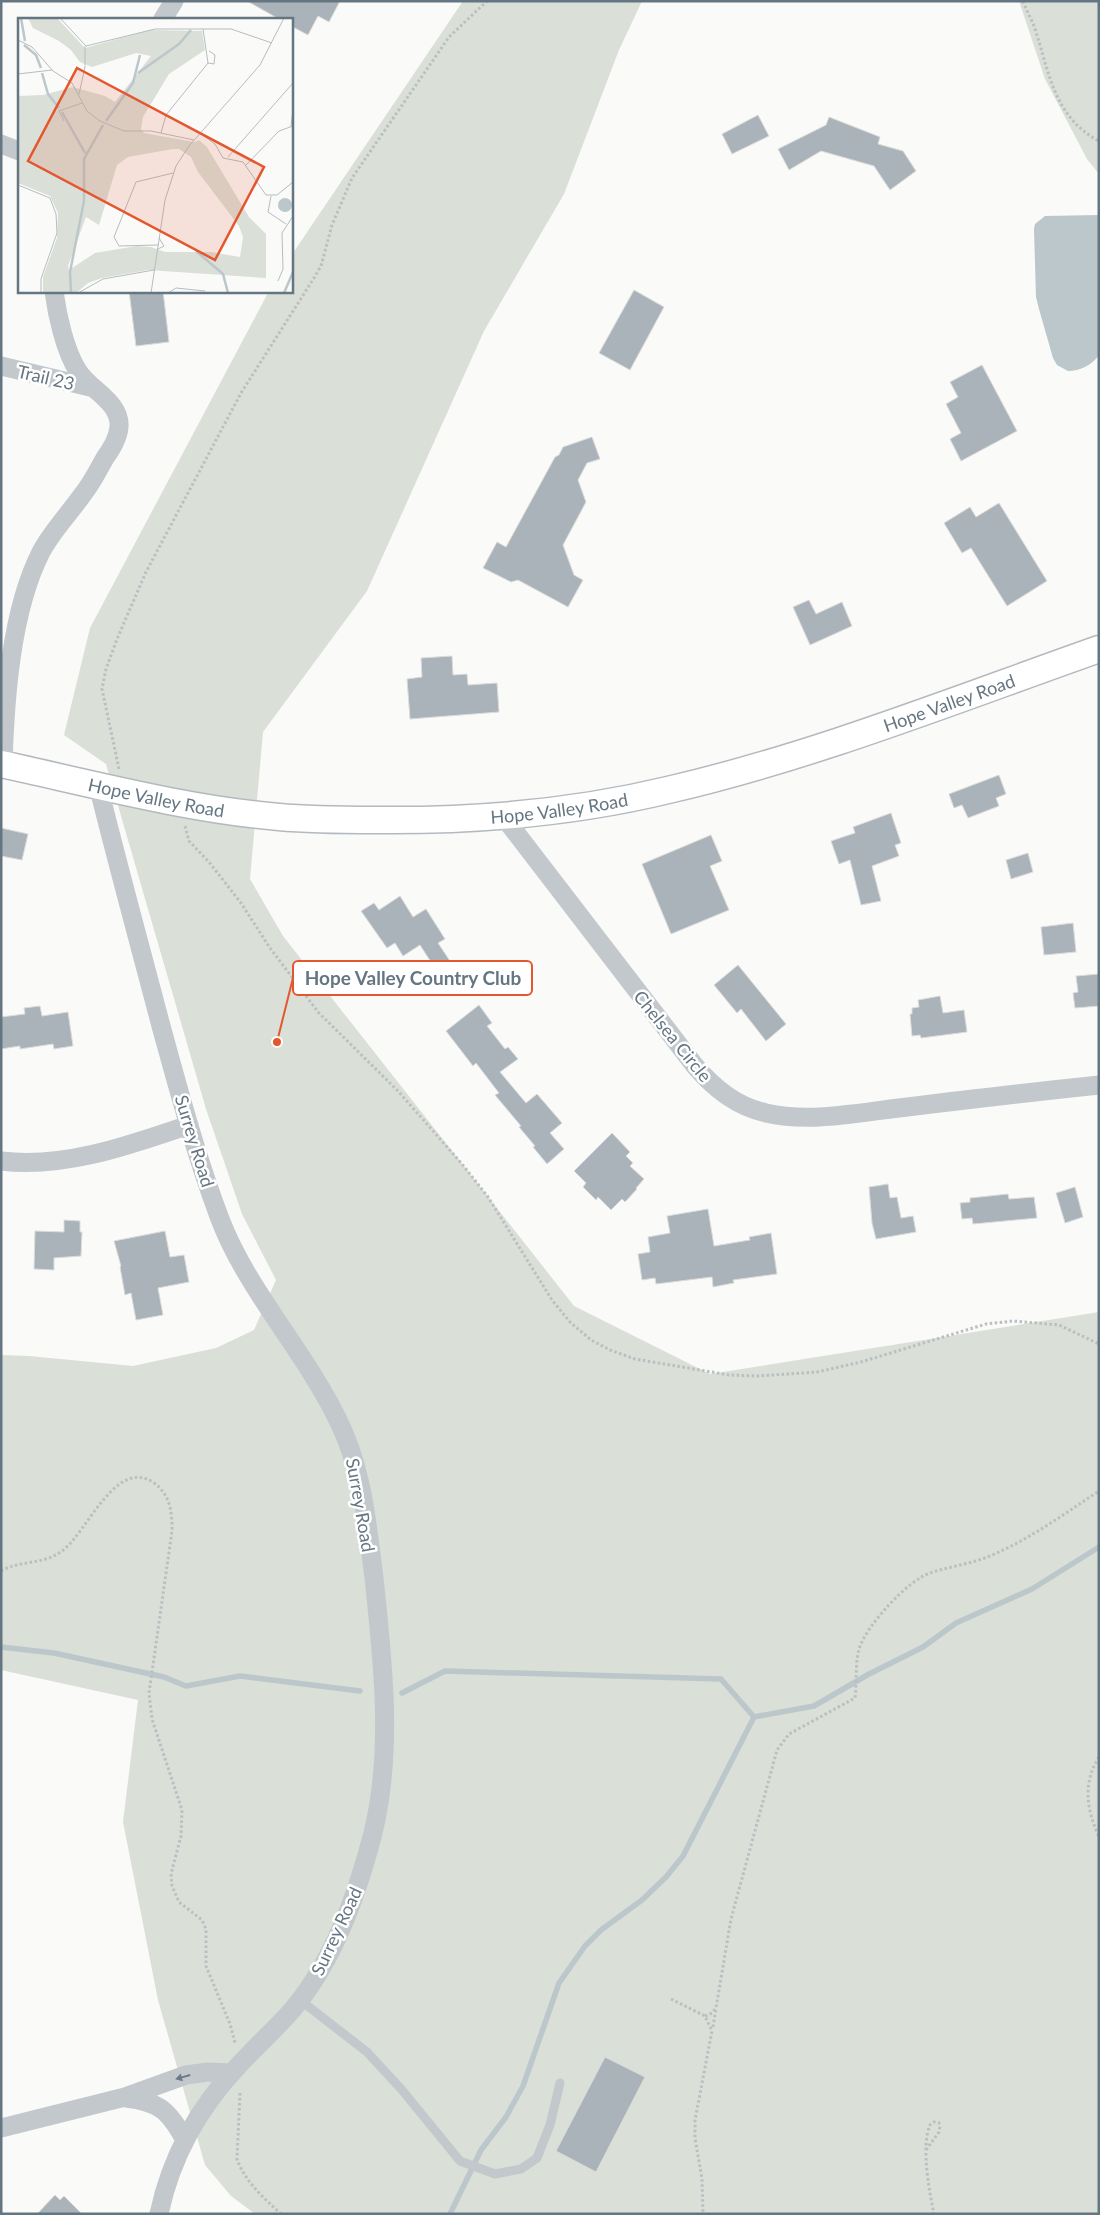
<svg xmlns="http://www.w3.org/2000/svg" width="1100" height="2215" viewBox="0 0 1100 2215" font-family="Lato,sans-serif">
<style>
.green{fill:#dadfd7}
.water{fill:#bbc7cb}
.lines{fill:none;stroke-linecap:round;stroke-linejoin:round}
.stream{stroke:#bbc7cb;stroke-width:5.5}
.building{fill:#aab3b9;stroke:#dcdcda}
.secondary-casing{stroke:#b3babf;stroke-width:29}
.path{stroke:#bbbfc2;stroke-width:3;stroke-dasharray:2.5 2.5;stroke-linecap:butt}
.lane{stroke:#c3c8cc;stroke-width:9}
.street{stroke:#c3c8cc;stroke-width:19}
.secondary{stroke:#fff;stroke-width:26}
.oneway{fill:#6a7a87}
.labels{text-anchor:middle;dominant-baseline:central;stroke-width:5;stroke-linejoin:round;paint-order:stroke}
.street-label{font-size:18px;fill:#657683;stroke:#fff}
.inset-river{fill:none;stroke:#bbc7cb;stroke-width:2.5}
.inset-road{fill:none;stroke:#b5bdc2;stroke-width:1}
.view{fill:#e4572e;fill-opacity:0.15;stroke:#e4572e;stroke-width:2.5}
.inset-edge{fill:none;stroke:#657683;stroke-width:2.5}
.leader{fill:none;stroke:#e4572e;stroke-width:2}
.callout-dot{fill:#e4572e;stroke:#fff;stroke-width:2}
.callout{fill:#fff;stroke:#e4572e;stroke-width:2}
.callout-label{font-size:19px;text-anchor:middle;font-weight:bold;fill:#657683}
</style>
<rect width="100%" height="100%" fill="#fafaf8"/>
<path class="green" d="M463,1H642L619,50L564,194L484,331L367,591L263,732L250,879L283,936L574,1306L710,1374L1099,1312V2214H255L231,2196L205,2165L158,2000L123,1822L138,1700L1,1670V1355L29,1356L133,1366L216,1348L254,1330L276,1280L242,1214L206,1109L106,764L64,735L90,628L269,291H291V256Z
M1019,1H1099V174L1087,159L1045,79Z"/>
<path class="water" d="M1099,215V355C1092,365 1080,371 1068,371L1057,365L1053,358L1039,309L1036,297L1034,229L1035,224L1045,216Z"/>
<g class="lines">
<path class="stream" d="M1,1647L54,1653L164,1677L186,1686L240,1676L360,1691
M402,1693L445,1671L721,1679L754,1717
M754,1717L814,1706L869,1674L923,1647L956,1623L1032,1589L1099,1547
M450,2214L481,2150L506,2117L523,2086L559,1983L585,1946L601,1930L642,1900L666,1877L683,1856L754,1717"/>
</g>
<path class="building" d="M247,1H340L329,22L318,16L308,35L291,26V19H279Z
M758,115L769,136L732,154L722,134Z
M829,117L880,137L878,144L903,151L916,171L890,190L874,166L821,151L789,170L778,149L826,125Z
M634,290L664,307L630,370L599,353Z
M129,291H163L169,342L136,346Z
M982,365L1017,431L961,461L950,439L961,433L946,404L958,397L950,382Z
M592,437L600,459L587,463L578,480L586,502L563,545L574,575L583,580L568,607L518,580L511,582L483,568L497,542L506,547L555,457L559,455L563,447Z
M999,503L1047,581L1007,606L971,548L962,553L944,523L970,507L976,517Z
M809,600L816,614L842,602L852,626L810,645L793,607Z
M452,656L453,675L467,674L468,685L497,683L499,712L410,719L407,679L422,677L421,658Z
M999,775L1006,794L996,798L999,806L968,818L962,805L954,808L949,794Z
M891,813L901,843L895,845L899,856L872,866L881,901L861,905L850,860L839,864L831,841L855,833L853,827Z
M1,828L28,834L22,860L1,856Z
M711,835L722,861L710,866L729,910L671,934L642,864Z
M1028,853L1033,872L1011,879L1006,860Z
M400,896L413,917L426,909L445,939L438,943L454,967L440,976L420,945L403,956L395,943L387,948L361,911L374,903L379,910Z
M1073,923L1076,952L1044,955L1041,927Z
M738,965L786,1024L766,1041L741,1009L737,1013L714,985Z
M1099,974V1006L1075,1008L1073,993L1078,992L1076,976Z
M940,996L943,1013L964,1010L967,1032L921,1038L920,1035L912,1036L910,1014H912V1008L919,1007L918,1000Z
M479,1005L492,1023L487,1026L505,1049L508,1047L518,1059L500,1072L526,1103L537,1094L562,1123L550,1133L564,1149L547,1164L533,1147L535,1146L519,1127L521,1126L495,1095L499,1093L476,1063L473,1066L446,1031Z
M40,1006L42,1016L68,1012L73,1046L54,1049L53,1044L20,1049V1046L1,1049V1017L25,1014L24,1008Z
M612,1133L630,1152L626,1156L633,1163L630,1166L644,1179L636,1188L637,1189L625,1202L622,1199L611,1210L598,1197L596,1200L583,1187L586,1183L574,1171Z
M888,1184L890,1198L897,1197L901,1218L913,1216L916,1232L876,1239L872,1223L869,1187Z
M1075,1187L1083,1217L1065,1223L1056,1193Z
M1008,1194L1009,1199L1034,1197L1037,1218L973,1224L972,1218L962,1219L960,1203L970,1202V1198Z
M708,1209L714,1246L750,1240L749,1237L771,1233L777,1274L733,1280L734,1283L713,1287L712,1277L656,1284L655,1278L642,1280L638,1254L650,1252L648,1237L670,1233L667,1216Z
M64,1220L80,1221V1232H82L81,1256L54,1258V1270L34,1269L35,1231L64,1232Z
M165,1231L170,1257L184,1255L189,1282L158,1288L163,1315L136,1320L131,1293L125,1295L120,1267L121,1266L114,1241Z
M605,2057L645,2077L596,2172L556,2151Z
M55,2195L60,2200L64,2196L82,2214H37Z"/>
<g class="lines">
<defs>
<g id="secondary">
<path id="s1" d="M1,764C93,784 186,809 279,817C311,820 344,820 376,820C473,821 573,813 668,790C815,756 957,699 1099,649"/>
</g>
</defs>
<use href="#secondary" class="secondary-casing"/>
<path class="path" d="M1023,1C1026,10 1031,18 1034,26C1049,70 1053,117 1099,141
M119,769L102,689L106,669L117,639L146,572L241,393L314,278L321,266L332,225L352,178L449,37L487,1
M185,826L189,841L209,862L241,903L270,948L318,1012L398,1091L462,1164L488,1197L552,1300L570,1322L591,1340L610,1350L635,1359L729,1375L758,1376L817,1372L861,1362L986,1324L1013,1321L1059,1325L1099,1344
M1,1571C20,1560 44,1565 62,1551C87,1533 116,1456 154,1483C171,1495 172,1513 172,1531L149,1693L152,1719L182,1810L181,1836L171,1874L172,1886L179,1902L202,1920L206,1929V1966L230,2024L235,2043
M1099,1757C1082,1784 1087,1810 1099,1837
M671,1999L705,2016L712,2031L695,2120V2138L702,2179L703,2214
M705,2016L712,2013L716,2008L731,1919L777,1750L789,1734L855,1698C857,1682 855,1665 859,1649C866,1626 908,1580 930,1573C950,1566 972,1564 992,1555C1030,1539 1064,1514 1099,1491
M713,2027L716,2008
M240,2093L237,2159C245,2182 264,2198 281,2214
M926,2150L939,2132L940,2126L939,2123L934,2122L930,2125C921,2146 929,2191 934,2214"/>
<path class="lane" d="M300,2000L367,2052L402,2090L460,2161L495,2174L521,2169L537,2158L550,2125L560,2083"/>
<path class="street" d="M163,19L174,1
M1,144L19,151
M1,366L90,387
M3,764C5,698 11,611 41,552C52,531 69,514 83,494C92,483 98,470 105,458C111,449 118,439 119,427C121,402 90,390 78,371C65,351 57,315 54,291
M98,785C118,866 140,946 161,1026C179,1091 196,1156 220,1219C247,1290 304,1350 338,1420C363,1470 367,1524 374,1578C383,1662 393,1751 373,1833C357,1895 334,1960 293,2009C276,2029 256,2046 239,2065C199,2107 171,2157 159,2214
M503,816L695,1066C715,1089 736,1106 766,1113C809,1123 856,1113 899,1108C965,1100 1032,1092 1099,1085
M1,1161C64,1169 130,1145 189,1125
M126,2098C160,2102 169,2111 185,2140
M1,2128L125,2097L186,2075L208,2072L231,2073"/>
<use href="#secondary" class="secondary"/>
</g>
<defs><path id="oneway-solid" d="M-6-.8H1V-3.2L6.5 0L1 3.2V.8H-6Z" transform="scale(1.25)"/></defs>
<use class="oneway" href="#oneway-solid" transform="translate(183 2077) rotate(164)"/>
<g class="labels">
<g class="street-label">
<text transform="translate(46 377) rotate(13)">Trail 23</text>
<text stroke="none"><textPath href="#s1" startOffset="969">Hope Valley Road</textPath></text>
<text stroke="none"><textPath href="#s1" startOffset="159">Hope Valley Road</textPath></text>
<text stroke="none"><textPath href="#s1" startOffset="564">Hope Valley Road</textPath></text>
<text transform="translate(673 1036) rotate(51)">Chelsea Circle</text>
<text transform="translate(195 1141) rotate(73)">Surrey Road</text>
<text transform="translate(361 1505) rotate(80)">Surrey Road</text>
<text transform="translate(336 1931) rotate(-65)">Surrey Road</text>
</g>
</g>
<g transform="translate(18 18)">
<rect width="275" height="275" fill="#fafaf8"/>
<path d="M10,0H39L67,30L132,12L184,13L187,32L151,56L125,99L123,111L126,115L177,124L181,122L189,129L231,199L248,216V260L130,252L84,260L70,265L58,275H25V259L39,220L40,195L32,178L0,165V78L25,77L55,69L87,78L97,84L133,38L118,35L74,49L62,44L53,32L41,23L15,10ZM155,131H161L173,139L180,154L221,208L225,219L222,239L193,234H147L133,229L119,228L77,235L51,252L50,248L68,199L81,207L99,147L110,139Z" fill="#dadfd7" fill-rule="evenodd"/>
<path d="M260 187a7 7 0 1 1 14 0a7 7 0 1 1-14 0Z" fill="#bbc7cb"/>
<path class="inset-river" d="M3,0L7,23M6,27L18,37L23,50M24,55L30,76L41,90M120,55L161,26L173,12M44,94L67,135M88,103L115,65L122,37M178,233L205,256L210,275M53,275L52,254L66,183V141L85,107M266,275L275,254"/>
<path class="inset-road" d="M42,0L68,28L137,11H213L254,25M0,22L14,29L35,53L54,65L69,93L82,103L106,113H133L176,122M190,45L196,46L197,37L191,33M0,56L34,52M61,76L67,49V28M46,103L41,93L64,85M273,108L275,92M143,115L148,97L190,45L185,11M182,115L197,126L205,140L225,144L248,177H259L275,164M210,139L275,65M228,147L261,113L275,108M0,167L32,180L38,196L39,215L23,261V275M253,178L250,194L268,206M140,227L101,228L96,219L118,164L155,155M140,231L146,228L141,220M260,263L265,251L264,215L275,198M60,275L85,261L136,252M133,275L147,182L158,148L171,128L242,47L266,0M150,275L158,270L187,273"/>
<path class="view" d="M59,50L246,149L197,242L10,143Z"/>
<rect width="275" height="275" class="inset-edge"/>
</g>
<path class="leader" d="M277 1042L293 978"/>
<circle class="callout-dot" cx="277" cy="1042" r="5"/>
<rect class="callout" x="293" y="961" width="239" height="34" rx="5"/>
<g class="callout-label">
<text x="413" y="985">Hope Valley Country Club</text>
</g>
<rect width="1100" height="2215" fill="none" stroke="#657683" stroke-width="5"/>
</svg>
